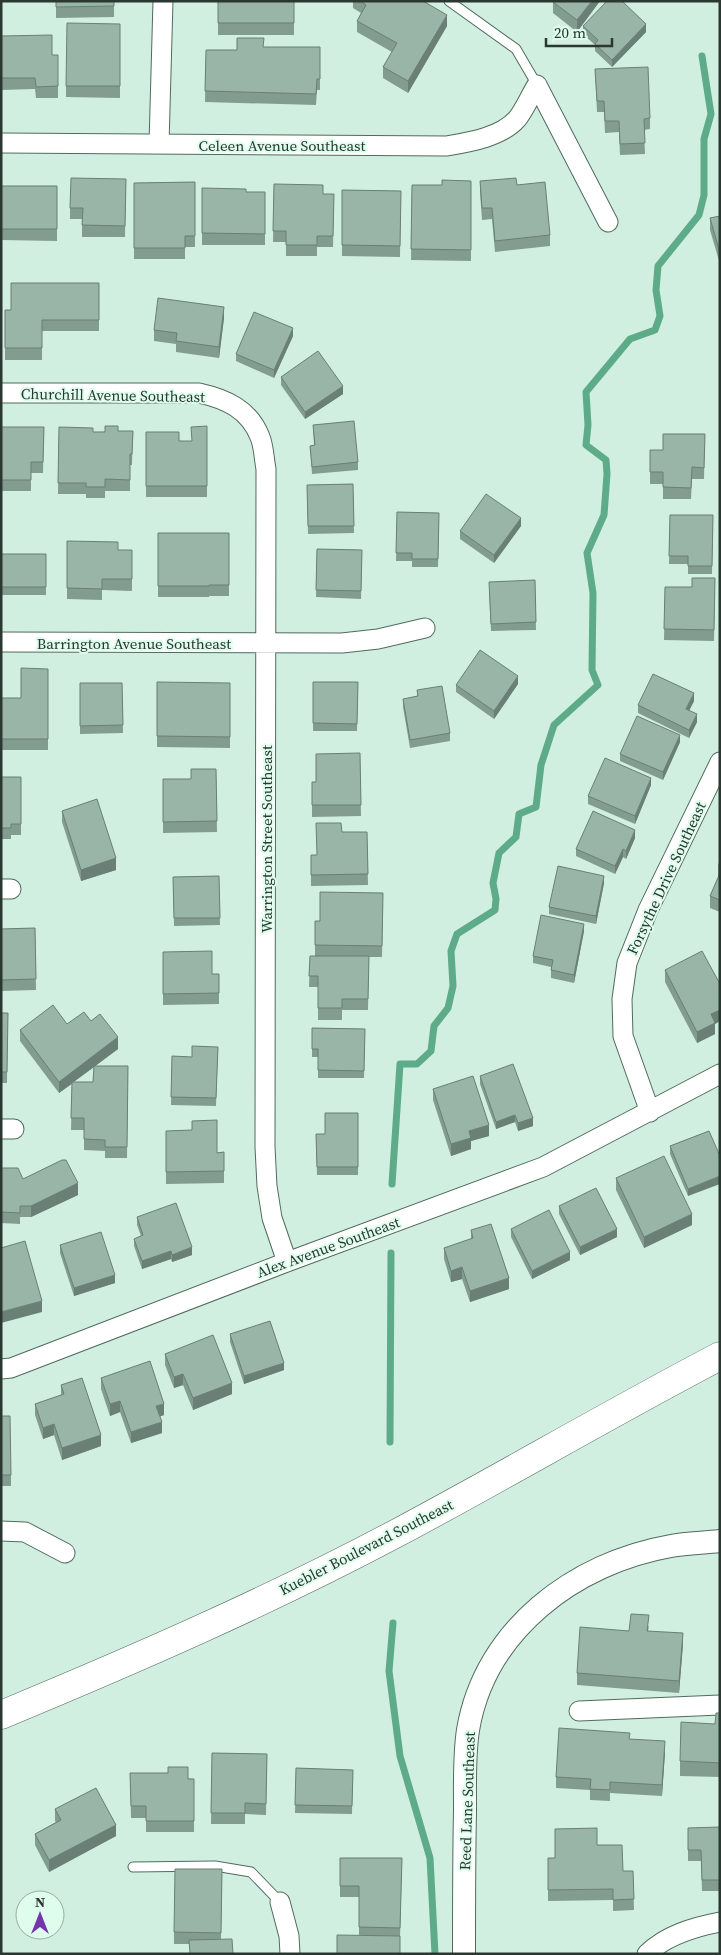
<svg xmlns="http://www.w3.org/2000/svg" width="721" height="1955" viewBox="0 0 721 1955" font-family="'Source Serif 4',serif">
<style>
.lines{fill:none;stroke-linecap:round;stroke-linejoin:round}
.stream{stroke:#5eab8a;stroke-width:7}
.service-casing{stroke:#506b5e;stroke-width:11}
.minor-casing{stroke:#506b5e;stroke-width:21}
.tertiary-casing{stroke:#506b5e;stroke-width:24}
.primary-casing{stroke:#506b5e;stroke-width:29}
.service{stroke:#fff;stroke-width:9}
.minor{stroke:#fff;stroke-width:19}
.tertiary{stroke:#fff;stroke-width:22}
.primary{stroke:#fff;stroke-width:28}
.wall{fill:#839c90;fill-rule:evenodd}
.shaded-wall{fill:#6a7f75}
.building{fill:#98b5a7;stroke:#6a7f75}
.labels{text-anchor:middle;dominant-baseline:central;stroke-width:4;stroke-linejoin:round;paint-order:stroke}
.street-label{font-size:15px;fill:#2b3731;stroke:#defded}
</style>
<rect width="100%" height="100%" fill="#d1efe0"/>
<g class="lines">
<path class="stream" d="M392,1184L400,1064H417L431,1051L434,1026L448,1008L453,986L451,951L457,934L495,910L496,899L493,883L499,853L516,837L519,814L536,807L541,765L554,725L598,685L592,670L593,593L587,553L604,515L607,474L606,460L586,445L588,425L586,392L630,339L655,330L660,316L656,290L658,266L699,215L704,195V139L711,114L702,56
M390,1442L391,1253
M393,1623L389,1671L400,1756L430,1858L435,1954"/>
<defs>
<path id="service" d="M449,1L516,49L537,85
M133,1867L215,1866L251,1872L280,1902"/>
<path id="minor" d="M537,85L608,222
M1,143L447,146C470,142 501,137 517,119C525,109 530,96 537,85
M159,144L163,1
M1,393H199C226,399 249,409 260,437C264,447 264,459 266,469L265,1147L267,1186L272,1218L287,1262
M1,642L342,643L378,639L425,628
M1,889H11
M650,1112L623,1036L622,999L627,963L648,910L720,762
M1,1129H14
M1,1369L11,1368L287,1262L543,1167L720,1074
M1,1531L25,1532L65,1553
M579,1711L720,1705
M280,1902L289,1936L290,1954
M647,1954C666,1935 694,1927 720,1922"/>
<path id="tertiary" d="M464,1954C464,1906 464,1858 465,1810C465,1783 464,1756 468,1730C485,1630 574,1563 671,1546C687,1543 703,1543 720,1541"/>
<path id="primary" d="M1,1715C136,1659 269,1601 397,1533C506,1475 611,1413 720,1356"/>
</defs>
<use href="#service" class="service-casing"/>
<use href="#minor" class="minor-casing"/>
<use href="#tertiary" class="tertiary-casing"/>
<use href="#primary" class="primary-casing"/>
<use href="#service" class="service"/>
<use href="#minor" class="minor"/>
<use href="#tertiary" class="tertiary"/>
<use href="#primary" class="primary"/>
</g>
<path class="wall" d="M56,1H114V17L56,18Z
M218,1H294V35H218Z
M353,1H423L447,26L408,93L383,78V67L392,52L357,32V21L361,13L353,8Z
M600,1L577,32L553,13V2Z
M120,24V98L66,97V86Z
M583,26L646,32L612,67L595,51V45L583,34Z
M1,36L52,55H58V98H36L35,89L1,90Z
M264,47H320V90H317L316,105L205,102L206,50H237Z
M595,69L650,118V129L644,130L645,154L620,155L619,132L605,133L604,112H597Z
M126,179L125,237H82V219H70V208Z
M471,181V261L411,260L412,185H442Z
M480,181L517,185L550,235V246L495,252L492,219L482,220L480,192Z
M195,182V247H185V259H134V183Z
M274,184L323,194H334L333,247H317V256H286V242H273Z
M1,186H57V241L1,240Z
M202,188L246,192H265V245H202Z
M342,190L401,191L400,257L342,256Z
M720,216V264L710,230V218Z
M99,283V331H42V360H5V310H11Z
M224,318L219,358L176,352V344L154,341V330Z
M293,336L274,378L236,361V354Z
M281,377L343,394L305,419L281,385Z
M313,425L358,462V470L312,474L310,446L314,445Z
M207,426V497H146V432L179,441H192Z
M1,427H44L43,473H31V491H1Z
M59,427L93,432L133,431L132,465H130V491H105V498H86V494H58Z
M705,434L704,479H692L691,499H663V484H650V450H663Z
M353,484L354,533L308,534L307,485Z
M397,512L439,513L438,567H412V561H396Z
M670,515H713L712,574H688V564H669Z
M521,526L494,563L460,539V531Z
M158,533H229V596H209V597H158Z
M67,541L118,550H132V591L102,590V600L67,599Z
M317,549L362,550L361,599L316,597Z
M1,554H46V595H1Z
M715,578L714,641L664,640L665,587H692Z
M535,580L536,630L491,631L489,590Z
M48,669V750H1V698H21Z
M313,682H358L357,731H313Z
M80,683H122L123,733L80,734Z
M230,683V748L157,747V736Z
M518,684L494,719L456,692V685Z
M417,690L450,733V741L410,748L403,707V699L417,696Z
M694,701L689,710L697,722L689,738L638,713V705Z
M680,742L663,780L620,761V754Z
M360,753L361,816L312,817V782H316Z
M216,769L217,832L163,833V779H191Z
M1,777H21V835H11V839H1Z
M651,785L635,824L588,804V796Z
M62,811L116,870L81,881L62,822Z
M342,832H367L368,885L311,886V855H317Z
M635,838L626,859L623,857L615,874L576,856V849Z
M720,860V912L710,908V896L719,876H718V865Z
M219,876L220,925L174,926L173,877Z
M604,883L596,924L549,914V907Z
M383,893L382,957H369L368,1010H342V1020H318V987H309L310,956H315V921H320Z
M35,928L36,990L1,991V929Z
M584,931L574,983L551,978V967L533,963V956Z
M163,952L212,974H219V1004L163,1005Z
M665,970L720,984V1021L715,1024V1034L697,1043L665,982Z
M1,1013H8L7,1083H1Z
M91,1021L118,1049L95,1066H128L127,1158H105V1151L84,1150V1130H71L72,1084L59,1093L20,1041V1030ZM94,1067L93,1082H73Z
M312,1028L365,1029L364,1078H318V1057H312Z
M218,1047L216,1106L171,1105L172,1056L192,1057Z
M480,1076L533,1126L518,1131L515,1122L496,1129L480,1084Z
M433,1089L489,1136L471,1141V1149L451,1156L433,1100Z
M358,1113V1175H317L316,1134H325Z
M166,1131L217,1153L224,1152V1183L166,1184Z
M709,1131L688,1196L670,1154V1146Z
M1,1168L23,1179L78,1195L31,1217H20V1224L1,1223Z
M616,1178L692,1225L644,1248L616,1190Z
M559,1206L617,1237L580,1255L559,1214Z
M137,1217L192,1255L172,1262L171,1259L142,1269L134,1246V1239L141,1236L137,1225Z
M511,1229L570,1260L532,1279L511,1237Z
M471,1230L509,1289L470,1302L462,1279L451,1282L444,1259V1248L471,1239Z
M60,1245L115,1283L74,1296L60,1253Z
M230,1334L284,1370L244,1384L230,1342Z
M165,1354L232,1394L193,1410L183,1385L174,1388L165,1365Z
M101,1378L164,1415L160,1416L162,1433L131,1443L120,1412L110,1416L101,1389Z
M61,1385L101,1446L62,1460L54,1435L43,1439L35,1415V1404L61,1395Z
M1,1416L11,1475V1486H1Z
M649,1626L648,1631L683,1644L679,1693L577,1685V1673L629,1631Z
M720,1713V1777L680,1776V1761L715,1724Z
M630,1739L665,1752L662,1796L610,1793V1801L590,1800V1790L556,1788V1777Z
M212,1753L267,1754L266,1815L245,1814V1824H211Z
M296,1768L353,1770L352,1814L295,1813Z
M130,1773L194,1779V1832H146V1818H131Z
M55,1809L116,1836L49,1872L35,1845V1834L56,1822L55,1821Z
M720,1827V1891H702L701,1861H688V1828Z
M597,1845L623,1871H633L634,1910L613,1911V1900L548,1901V1858H555Z
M340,1858H402L400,1939L359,1935V1897H340Z
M222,1869L221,1939L189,1944H174V1932Z"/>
<path class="shaded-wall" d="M592,1H600L577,32V20Z
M447,15V26L408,93V81Z
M646,24V32L612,67V60Z
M224,307V318L219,358V347Z
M293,328V336L274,378V370Z
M343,386V394L305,419V412Z
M521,518V526L494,563V555Z
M518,676V684L494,719V711Z
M694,693V701L686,717V709Z
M697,714V722L689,738V730Z
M680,735V742L663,780V772Z
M651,778V785L635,824V816Z
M635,830V838L626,859V851Z
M623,849V857L615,874V866Z
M116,858V870L81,881V870Z
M604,876V883L596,924V916Z
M584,924V931L574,983V975Z
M720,1010V1021L715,1024V1034L697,1043V1032L711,1014Z
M118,1037V1049L59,1093V1082Z
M515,1115V1122L496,1129V1122Z
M533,1118V1126L518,1131V1123Z
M489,1125V1136L471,1141V1149L451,1156V1144L469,1131Z
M720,1176V1184L688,1196V1189Z
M78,1183V1195L31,1217V1206Z
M692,1214V1225L644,1248V1237Z
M617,1229V1237L580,1255V1247Z
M192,1247V1255L172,1262V1255Z
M171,1251V1259L142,1269V1261Z
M570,1252V1260L532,1279V1271Z
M462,1267V1279L451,1282V1271Z
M115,1275V1283L74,1296V1288Z
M509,1278V1289L470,1302V1291Z
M42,1301V1312L1,1323V1312Z
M284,1363V1370L244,1384V1376Z
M183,1374V1385L174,1388V1377Z
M232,1383V1394L193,1410V1398Z
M120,1401V1412L110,1416V1404Z
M164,1404V1415L156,1418V1406Z
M162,1422V1433L131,1443V1432Z
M54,1424V1435L43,1439V1428Z
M101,1435V1446L62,1460V1448Z
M683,1633V1644L679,1693V1681Z
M665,1741V1752L662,1796V1785Z
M116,1825V1836L49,1872V1860Z"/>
<path class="building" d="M56,1H114V6L56,7Z
M218,1H294V23H218Z
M360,1H423L447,15L408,81L383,67L397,43L357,21L366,5Z
M554,1H592L577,20L553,2Z
M607,1H622L646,24L612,60L595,44L598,40L583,26Z
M67,23L120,24V86H66Z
M52,35V55H58V86L36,87L35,78H1V36Z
M237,38H264L263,47H320V79H317L316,94L205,91L206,50H237Z
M648,67L650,118L644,119L645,143L620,144L619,121H605L604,101H597L595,69Z
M71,178L126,179L125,226L82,225L83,208H70Z
M516,178L517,185L545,182L550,235L495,241L492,208H482L480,181Z
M442,180L471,181V250L411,249L412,185H442Z
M195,182V236H185V248H134V183Z
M274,184L323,185V194H334L333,236H317V245H286V231H273Z
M1,186H57V229H1Z
M202,188L246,189V192H265V234L202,233Z
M342,190L401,191L400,246L342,245Z
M720,216V253L710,218Z
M11,283H99V320H42V348H5V310H11Z
M158,298L224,307L219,347L176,341L177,333L154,330Z
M254,312L293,328L274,370L236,354Z
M318,351L343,386L305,412L281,377Z
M354,421L358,462L312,467L310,446L315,445L313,425Z
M105,426H118V431H133L132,454H130V480L105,479V487H86V483H58L59,427L93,428V432H105Z
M207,426V486H146V432H179V441H192L191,427Z
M1,427H44L43,462H31V480H1Z
M663,434H705L704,468L692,467L691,488L663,487V472H650V450H663Z
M353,484L354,526H308L307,485Z
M486,494L521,518L494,555L460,531Z
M397,512L439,513L438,559H412V553H396Z
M670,515H713L712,566H688V556H669Z
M158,533H229V585H209V586H158Z
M67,541L118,542V550H132V579H102V589L67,588Z
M317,549L362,550L361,591L316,590Z
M1,554H46V587H1Z
M692,578H715L714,630L664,629L665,587H692Z
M535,580L536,622L491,624L489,582Z
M480,650L518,676L494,711L456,685Z
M21,668L48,669V739H1V698H21Z
M653,674L694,693L686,709L697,714L689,730L638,705Z
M157,682L230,683V737L157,736Z
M313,682H358L357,724L313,723Z
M80,683H122L123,725L80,726Z
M442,686L450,733L410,740L403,699L418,696L417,690Z
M637,716L680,735L663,772L620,754Z
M360,753L361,805H312V782H316V754Z
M605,758L651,778L635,816L588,796Z
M191,769H216L217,821L163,822V779H191Z
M1,777H21V824H11V828H1Z
M97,799L116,858L81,870L62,811Z
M593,811L635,830L626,851L623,849L615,866L576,849Z
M316,823H341L342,832H367L368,874L311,875V855H317Z
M558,866L604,876L596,916L549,907Z
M720,873V900L710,896Z
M219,876L220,918H174L173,877Z
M320,892L383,893L382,946L315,945V921H320Z
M541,915L584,924L574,975L551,970L553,960L533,956Z
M35,928L36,979L1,980V929Z
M212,951V974H219V993L163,994V952Z
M702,951L720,984V1010L711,1014L715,1023L697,1032L665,970Z
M310,956H369L368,999H342V1008H318V976H309Z
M53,1005L67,1024L84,1012L91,1021L100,1014L118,1037L59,1082L20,1030Z
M1,1013H8L7,1072H1Z
M312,1028L365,1029L364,1071L318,1070V1049H312Z
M192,1046L218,1047L216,1098L171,1097L172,1056L192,1057Z
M513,1064L533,1118L518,1123L515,1115L496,1122L480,1076Z
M94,1066H128L127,1147H105V1140L84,1139V1118H71L72,1082H93Z
M473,1076L489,1125L469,1131L471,1138L451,1144L433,1089Z
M325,1113H358V1167H317L316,1134H325Z
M217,1120V1153L224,1152V1171L166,1172V1131L192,1130V1121Z
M709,1131L720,1156V1176L688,1189L670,1146Z
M664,1156L692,1214L644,1237L616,1178Z
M62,1160H66L78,1183L31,1206H20V1213L1,1212V1168H18L23,1179Z
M596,1188L617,1229L580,1247L559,1206Z
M176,1203L192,1247L172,1255L171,1251L142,1261L134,1239L143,1235L137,1217Z
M549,1210L570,1252L532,1271L511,1229Z
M491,1224L509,1278L470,1291L462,1267L451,1271L444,1248L473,1238L471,1230Z
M101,1232L115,1275L74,1288L60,1245Z
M25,1241L42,1301L1,1312V1248Z
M270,1321L284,1363L244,1376L230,1334Z
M213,1335L232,1383L193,1398L183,1374L174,1377L165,1354Z
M150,1361L164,1404L156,1406L162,1422L131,1432L120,1401L110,1404L101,1378Z
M82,1378L101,1435L62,1448L54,1424L43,1428L35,1404L64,1394L61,1385Z
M1,1416H10L11,1475H1Z
M631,1614L649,1615L647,1631L683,1633L679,1681L577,1673L580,1627L629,1631Z
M716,1713H720V1763L680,1761L681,1722L715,1724Z
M559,1728L630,1733L629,1739L665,1741L662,1785L610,1782V1790L590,1789L591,1779L556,1777Z
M212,1753L267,1754L266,1804L245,1803V1813H211Z
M168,1767H188V1779H194V1821H146V1806H131L130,1773H168Z
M296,1768L353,1770L352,1806L295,1805Z
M96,1788L116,1825L49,1860L35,1834L61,1820L55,1809Z
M720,1827V1880H702L701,1850H688V1828Z
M597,1828V1845H622L623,1871H633L634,1899L613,1900V1889L548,1890V1858H555V1829Z
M340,1858H402L400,1928L359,1927V1886H340Z
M175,1869H222L221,1933L174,1932Z
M337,1935L400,1936V1954H337Z
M232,1939L233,1954H190L189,1940Z"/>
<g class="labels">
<g class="street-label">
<text x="282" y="145">Celeen Avenue Southeast</text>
<text transform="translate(113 395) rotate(1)">Churchill Avenue Southeast</text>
<text x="134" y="643">Barrington Avenue Southeast</text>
<text transform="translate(266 839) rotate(-90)">Warrington Street Southeast</text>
<text transform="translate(666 878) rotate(-65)">Forsythe Drive Southeast</text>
<text transform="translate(328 1247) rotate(-20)">Alex Avenue Southeast</text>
<text transform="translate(366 1547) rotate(-27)">Kuebler Boulevard Southeast</text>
<text transform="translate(467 1801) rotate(-88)">Reed Lane Southeast</text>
</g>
</g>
<rect width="721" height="1955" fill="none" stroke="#2b3731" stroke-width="5"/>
<g transform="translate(40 1915)"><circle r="24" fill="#defded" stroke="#96aea2"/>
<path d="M0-4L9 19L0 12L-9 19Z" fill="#7535aa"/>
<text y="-8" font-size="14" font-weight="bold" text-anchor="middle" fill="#2b3731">N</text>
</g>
<path d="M546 38v8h66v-8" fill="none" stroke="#2b3731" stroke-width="2.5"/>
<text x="554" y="38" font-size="15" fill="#2b3731" stroke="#defded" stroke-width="4" paint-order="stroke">20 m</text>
</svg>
